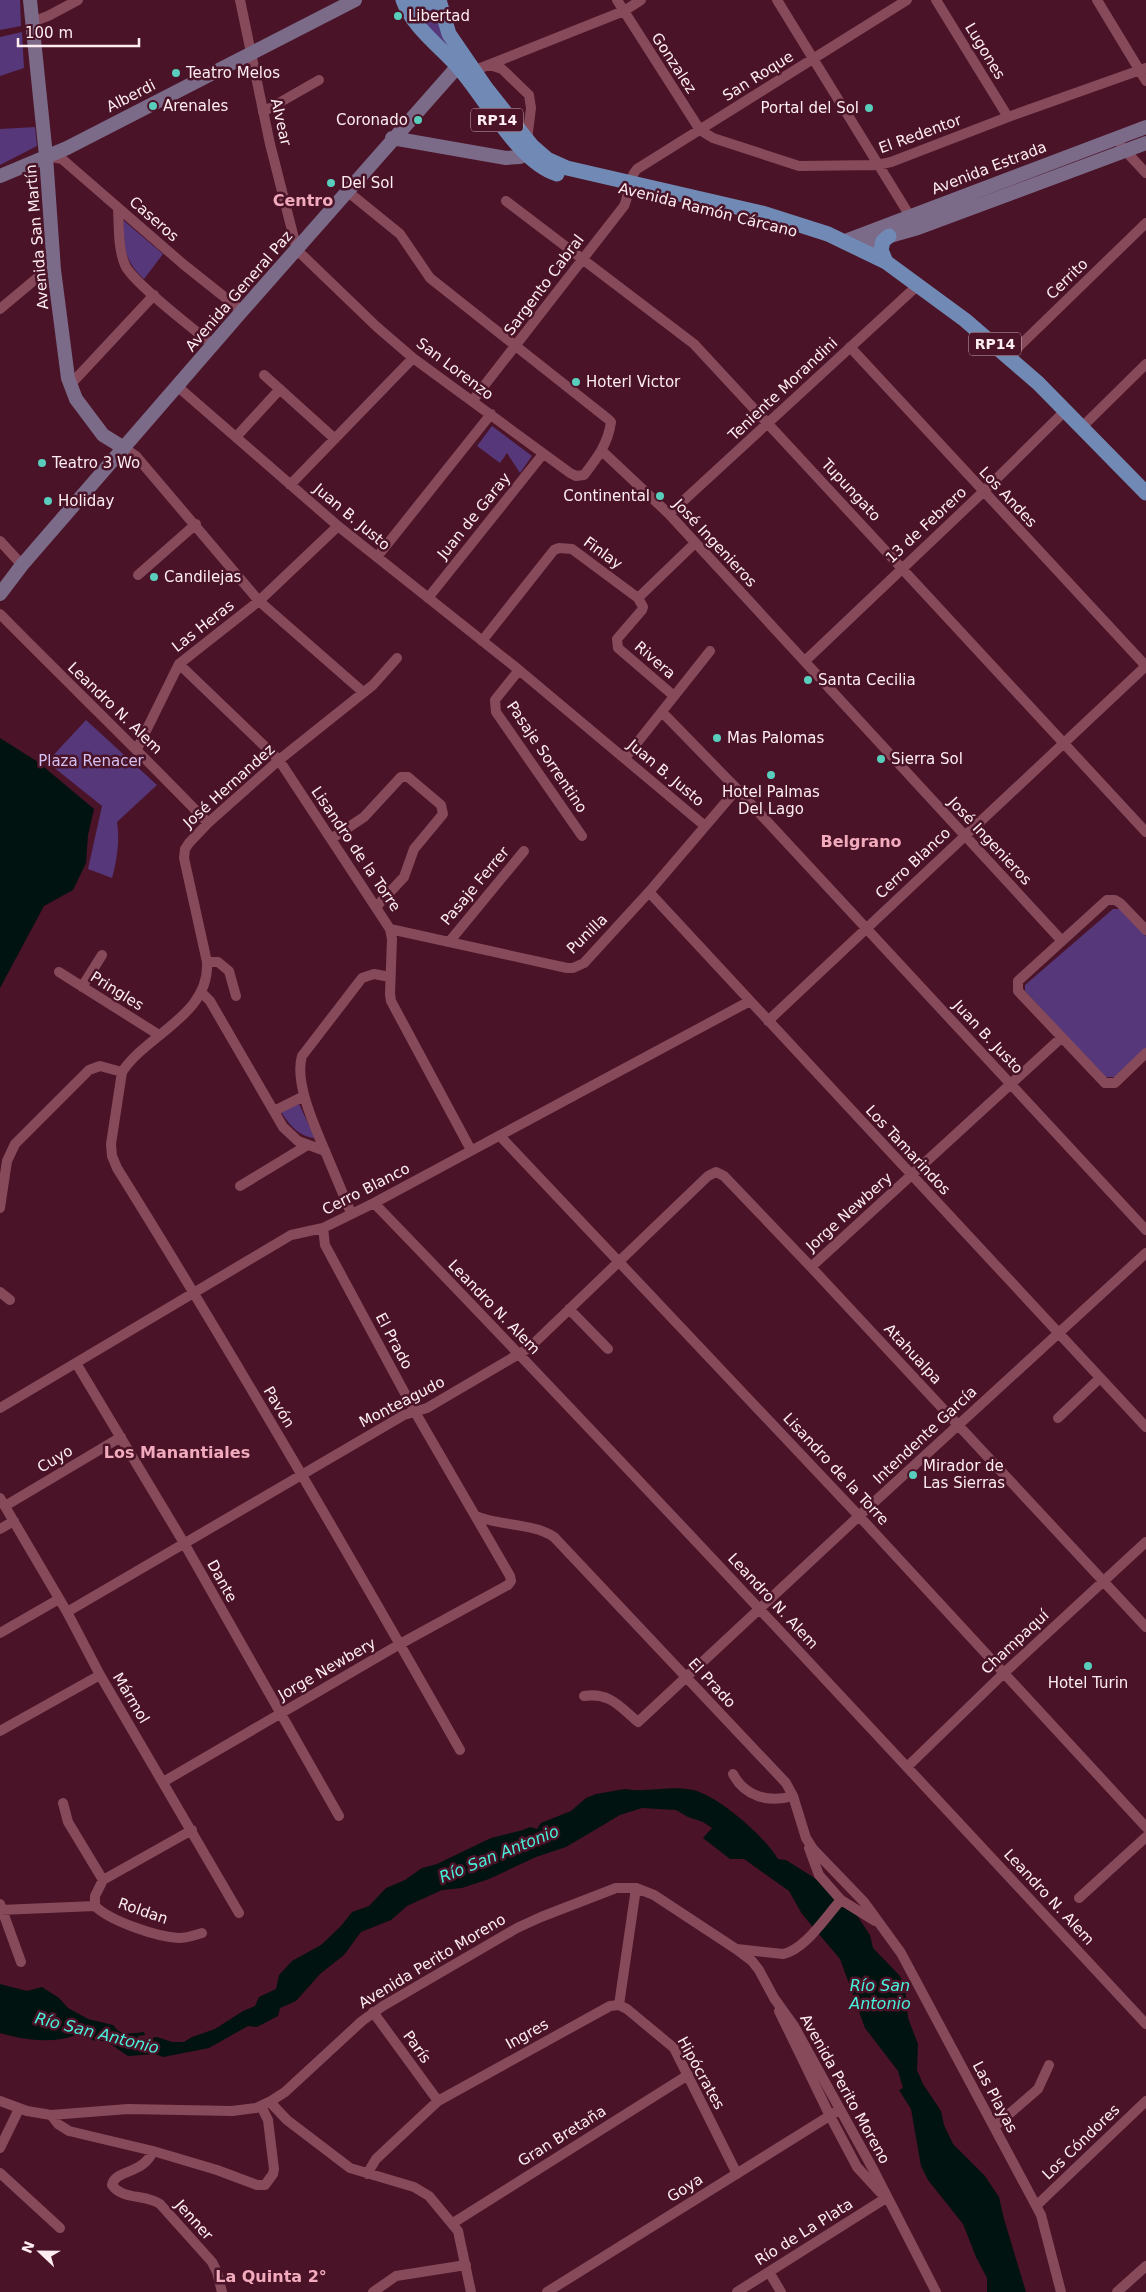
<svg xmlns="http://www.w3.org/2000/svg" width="1146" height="2292" viewBox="0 0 1146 2292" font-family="'DejaVu Sans',sans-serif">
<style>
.green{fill:#55377a}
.water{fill:#011310}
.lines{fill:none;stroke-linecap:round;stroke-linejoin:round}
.street{stroke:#874a5b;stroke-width:10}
.secondary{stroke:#7b6a88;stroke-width:14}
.primary{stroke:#708ab5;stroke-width:15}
.poi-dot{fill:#5acebd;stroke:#4a1327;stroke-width:2}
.labels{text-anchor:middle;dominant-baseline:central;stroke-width:5;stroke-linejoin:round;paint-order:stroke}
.shield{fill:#4a1327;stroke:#c7acb4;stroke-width:1}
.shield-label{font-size:14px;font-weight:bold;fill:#fdedf1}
.poi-label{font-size:15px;fill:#fdedf1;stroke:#4a1327;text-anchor:start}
.street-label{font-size:15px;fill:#fdedf1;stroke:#4a1327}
.park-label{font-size:15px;fill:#d4c1f2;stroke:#4a1327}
.neighbourhood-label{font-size:16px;font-weight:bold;fill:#f1abbc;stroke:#4a1327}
.water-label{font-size:16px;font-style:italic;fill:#48f2dc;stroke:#4a1327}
</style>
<rect width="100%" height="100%" fill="#4a1327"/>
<path class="green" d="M0,0H20L21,26L0,30Z
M413,5L436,8L453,53L427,29Z
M22,32L24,68L0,76V37Z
M35,127L37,146L0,165V129Z
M123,220L163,254L144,279C123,260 125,247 123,220Z
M492,426L532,456L520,473L507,453L500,463L477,446Z
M86,720L157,785L117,822C120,841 117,860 112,878L88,869L102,806L47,762Z
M1113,909H1121L1146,936V1048L1115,1077H1104L1025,991V985Z
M299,1104L315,1138C299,1137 289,1124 281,1112Z"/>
<path class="water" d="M0,738L38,762L94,809L88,835L86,863L73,890L44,906L0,988Z
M625,1789C648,1793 671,1785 693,1790C719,1796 765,1837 778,1859L786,1860L813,1877L856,1914L870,1935L873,1948L900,1976L905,1987L908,2018L918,2044L917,2070L923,2084L941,2111L944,2125L953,2144L985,2176L999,2197L1004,2219L1026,2292H987V2278L976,2257L963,2224L928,2180L921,2166L911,2109L899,2090L903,2088L898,2071L865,2028L840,1959L802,1914L789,1891L744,1859H730L703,1838L712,1828L703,1822L688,1817L676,1810L642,1808L620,1815L566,1847L536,1857L489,1879L462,1888L442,1890L407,1906L391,1920L361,1932L344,1955L320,1974L296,2001L280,2008L278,2016L257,2027L248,2026L209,2048L163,2057L155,2054L128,2056L106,2041H96L77,2035C53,2044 23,2040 0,2033V1984L27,1991L42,1987L59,1998L68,2008L88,2019L113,2025C121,2037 132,2033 144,2032L145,2035L138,2036L139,2039L144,2040L157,2037L172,2042H184L192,2037L215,2029L243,2011L255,2006L259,1997L276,1989L279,1975L292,1961L321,1945L341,1926L352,1912L369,1906L386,1888L405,1880L422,1868L437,1864L491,1838L523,1830L530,1827L537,1829L541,1823L571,1811L586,1798L596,1794Z"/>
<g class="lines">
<path class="street" d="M240,0L270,144L297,250L377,327L413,358L570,473L576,476L584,475C597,458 608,444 611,422L608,419L430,278L400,234L347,191
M617,0L700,130L713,138L799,166L877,165L891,162L1008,117L1146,68
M777,0L913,221
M936,0L1008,117
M1097,0L1146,81
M32,22L48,16L78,0
M490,65L502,69L529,95L531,108L527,140
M473,71L624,11L641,0
M263,112L319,80
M1121,146L1146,173
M47,156L62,159L183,264L242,311
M506,201L694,344L1146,832
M118,208C119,226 118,249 125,265C132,282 195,330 213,345
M0,309L43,273L54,270
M850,347L1146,666
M1008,357L1146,223
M264,375L335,439
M70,385L154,295
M177,386L338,526L519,670L705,826
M473,400L624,206C630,194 627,180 637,169L907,0
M1082,427L1146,364
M236,437L280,389
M124,448L136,456L259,601L363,692
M602,451L669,514L1062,941
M290,485L413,358
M669,514L918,285
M0,541L22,565
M377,557L491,414
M138,575L196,524
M428,598L543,454
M638,598L643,607L642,610L617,639L618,648L674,696
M0,614C69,684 140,752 208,823
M482,641L554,550L559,548L572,549L638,598L694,544
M805,661L983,492L1066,410
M179,664L279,760L390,929L392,939L390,994L391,1001L471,1150
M519,670L495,700L496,712L582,836
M662,712L737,789L1146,1230
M137,749L179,664L259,601L338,526
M625,758L710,651
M331,839L364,817L401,777H408L441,805L443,814L414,849L404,877L376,907
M649,892L1146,1427
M390,929L567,968H573L584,963L649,892L737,789
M1146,930L1120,903L1115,900H1107L1018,981V991L1105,1083H1115L1146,1053
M449,942L524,851
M207,962H218L229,971L236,996
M59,972L159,1035
M82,987L102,955
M202,993L210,1001L283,1127L298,1141L325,1151L351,1213
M768,1021L1146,666
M122,1072L111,1144L112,1156L117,1168C236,1359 349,1554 460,1750
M274,1111L304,1096
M500,1136L859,1516L1146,1827
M325,1151C315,1127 294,1082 302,1056L362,978L374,974L390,977
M240,1186L306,1146
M374,1203C635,1473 890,1749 1146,2024
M0,1208L7,1161L15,1144L89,1070L100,1066L122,1072C148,1033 210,1015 207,962L184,858L185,849L189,843L208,823L279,760L373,685L397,658
M811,1267L1061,1038
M0,1292L10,1300
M569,1309L608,1349
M76,1363L184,1543L339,1816
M0,1408L291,1235L323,1228L374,1203L750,1001
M1058,1418L1100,1378
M0,1498L67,1612L100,1675L239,1913
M5,1506L121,1437
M476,1516C500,1526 533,1523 554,1537L786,1783L793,1796L806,1838L813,1849L864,1902L901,1953L1041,2215L1061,2292
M0,1529L14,1521
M67,1612L404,1415L427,1408L529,1348L708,1176L716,1172L724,1176L811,1267L1146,1627
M0,1633L59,1599
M584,1696C610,1692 620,1707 638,1722L859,1516L1146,1253
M0,1731L100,1675
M907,1767L1004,1673L1146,1542
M733,1774C745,1797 769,1803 793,1796
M163,1782L400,1644L508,1585L511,1581L510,1576L415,1412L325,1245L323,1228
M63,1803L68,1822L103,1880L95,1896V1906C110,1921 157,1937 179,1938C187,1938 195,1935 202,1933
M809,1848L819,1875L841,1900
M103,1880L192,1830
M1079,1898L1146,1837
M0,1904L21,1962
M0,1910L95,1906
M737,1949L783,1954C805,1950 826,1916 841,1900L875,1921
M619,2005L627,2009L674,2048L737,2174
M619,2005L636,1888
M779,2011L830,2116L857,2167L880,2192
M373,2012L438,2101
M0,2101L27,2111L51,2115L128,2109L232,2111L256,2108L271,2101L285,2092L362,2021L383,2006L517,1928L541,1917L616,1888H636L654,1895L736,1949L752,1961L759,1970L774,1998L794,2026L873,2169L936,2292
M270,2102L287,2120L350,2168L414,2187L429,2196L458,2231L471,2292
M51,2115L58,2124L69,2131L153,2151C143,2175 115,2169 112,2185C122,2200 146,2194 160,2204L212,2262L217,2272L222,2292
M994,2127L1038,2089L1049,2065
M0,2148L19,2109
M153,2151L217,2170L257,2185H265L273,2174L274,2169L268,2120L261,2106
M0,2173L60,2228
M367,2174L376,2159L438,2101L610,2006L619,2005
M1036,2206L1146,2101
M453,2223L688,2075
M769,2272L781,2292
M373,2292L396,2276L466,2265
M547,2292L839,2110
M737,2292L886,2198
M1117,2292L1146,2266"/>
<path class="secondary" d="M30,0L46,156L54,270L68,378L76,399L103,435L124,448
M392,138L506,158L520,157L522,152L520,146
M0,176L67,148L355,0
M845,241L1146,127
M855,246L918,228L1146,143
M0,594L22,565L242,311L458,66"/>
<path class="primary" d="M403,0C413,28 440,46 459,68C485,97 519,163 557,174
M412,0L424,5L434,0
M439,0L449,34L486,88L532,146L547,159L567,168L762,213L828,234L886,262L965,320L1038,383L1146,493
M886,262L881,250L883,241L889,236"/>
</g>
<g class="poi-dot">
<circle cx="398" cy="16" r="5"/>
<circle cx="176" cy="73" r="5"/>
<circle cx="153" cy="106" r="5"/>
<circle cx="869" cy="108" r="5"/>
<circle cx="418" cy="120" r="5"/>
<circle cx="331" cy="183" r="5"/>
<circle cx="576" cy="382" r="5"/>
<circle cx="42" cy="463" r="5"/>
<circle cx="660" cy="496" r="5"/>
<circle cx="48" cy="501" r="5"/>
<circle cx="154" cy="577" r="5"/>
<circle cx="808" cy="680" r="5"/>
<circle cx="717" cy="738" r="5"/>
<circle cx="881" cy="759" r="5"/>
<circle cx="771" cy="775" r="5"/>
<circle cx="913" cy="1475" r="5"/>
<circle cx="1088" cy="1666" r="5"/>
</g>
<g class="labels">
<g class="shield">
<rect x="471" y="108.5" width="52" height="23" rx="4"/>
<rect x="969" y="332.5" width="52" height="23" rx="4"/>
</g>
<g class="shield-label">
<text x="497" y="120">RP14</text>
<text x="995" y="344">RP14</text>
</g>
<g class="poi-label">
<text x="408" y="16">Libertad</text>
<text x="186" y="73">Teatro Melos</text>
<text x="163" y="106">Arenales</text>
<text x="859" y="108" text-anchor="end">Portal del Sol</text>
<text x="408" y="120" text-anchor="end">Coronado</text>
<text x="341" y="183">Del Sol</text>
<text x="586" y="382">Hoterl Victor</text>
<text x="52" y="463">Teatro 3 Wo</text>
<text x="650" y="496" text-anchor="end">Continental</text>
<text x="58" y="501">Holiday</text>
<text x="164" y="577">Candilejas</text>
<text x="818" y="680">Santa Cecilia</text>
<text x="727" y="738">Mas Palomas</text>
<text x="891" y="759">Sierra Sol</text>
<text x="771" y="792" text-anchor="middle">Hotel Palmas<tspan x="771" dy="17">Del Lago</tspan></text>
<text x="923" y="1466">Mirador de<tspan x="923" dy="17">Las Sierras</tspan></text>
<text x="1088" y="1683" text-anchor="middle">Hotel Turin</text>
</g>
<g class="street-label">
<text transform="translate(985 51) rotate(59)">Lugones</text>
<text transform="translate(674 63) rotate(57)">Gonzalez</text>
<text transform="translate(758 76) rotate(-32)">San Roque</text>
<text transform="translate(131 96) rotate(-27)">Alberdi</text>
<text transform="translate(281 122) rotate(77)">Alvear</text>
<text transform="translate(920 134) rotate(-20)">El Redentor</text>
<text transform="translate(989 168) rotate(-21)">Avenida Estrada</text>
<text transform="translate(708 210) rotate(14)">Avenida Ramón Cárcano</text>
<text transform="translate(154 219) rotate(41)">Caseros</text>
<text transform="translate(37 237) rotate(-95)">Avenida San Martín</text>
<text transform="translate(1067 279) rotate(-44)">Cerrito</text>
<text transform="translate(544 285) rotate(-53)">Sargento Cabral</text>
<text transform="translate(239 291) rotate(-49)">Avenida General Paz</text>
<text transform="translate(455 369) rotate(37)">San Lorenzo</text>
<text transform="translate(783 389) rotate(-43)">Teniente Morandini</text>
<text transform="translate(851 490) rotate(47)">Tupungato</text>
<text transform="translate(1008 497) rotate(47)">Los Andes</text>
<text transform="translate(474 516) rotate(-51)">Juan de Garay</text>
<text transform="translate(352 517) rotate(40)">Juan B. Justo</text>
<text transform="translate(926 525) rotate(-43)">13 de Febrero</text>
<text transform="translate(715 543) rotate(47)">José Ingenieros</text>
<text transform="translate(603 553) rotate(36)">Finlay</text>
<text transform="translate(203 626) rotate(-38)">Las Heras</text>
<text transform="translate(655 660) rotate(41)">Rivera</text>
<text transform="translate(115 708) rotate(44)">Leandro N. Alem</text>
<text transform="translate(547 757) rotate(56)">Pasaje Sorrentino</text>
<text transform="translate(666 773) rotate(40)">Juan B. Justo</text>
<text transform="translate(229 786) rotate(-42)">José Hernandez</text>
<text transform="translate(990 841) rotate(47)">José Ingenieros</text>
<text transform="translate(356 849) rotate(56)">Lisandro de la Torre</text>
<text transform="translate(913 863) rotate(-43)">Cerro Blanco</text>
<text transform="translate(475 886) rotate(-50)">Pasaje Ferrer</text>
<text transform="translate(587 934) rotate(-44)">Punilla</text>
<text transform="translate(117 991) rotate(32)">Pringles</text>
<text transform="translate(988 1037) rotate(47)">Juan B. Justo</text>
<text transform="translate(908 1150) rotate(47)">Los Tamarindos</text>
<text transform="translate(366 1189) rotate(-27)">Cerro Blanco</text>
<text transform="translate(849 1212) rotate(-42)">Jorge Newbery</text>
<text transform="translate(494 1307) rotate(46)">Leandro N. Alem</text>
<text transform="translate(394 1341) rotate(62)">El Prado</text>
<text transform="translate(913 1354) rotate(47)">Atahualpa</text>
<text transform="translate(402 1402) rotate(-27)">Monteagudo</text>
<text transform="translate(279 1407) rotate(59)">Pavón</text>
<text transform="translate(925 1435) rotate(-43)">Intendente García</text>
<text transform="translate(55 1459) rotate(-31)">Cuyo</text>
<text transform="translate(836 1469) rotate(47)">Lisandro de la Torre</text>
<text transform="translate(222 1581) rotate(61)">Dante</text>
<text transform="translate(773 1601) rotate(47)">Leandro N. Alem</text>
<text transform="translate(1015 1642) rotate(-43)">Champaquí</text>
<text transform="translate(327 1669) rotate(-30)">Jorge Newbery</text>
<text transform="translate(712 1683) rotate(47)">El Prado</text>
<text transform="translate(131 1698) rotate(59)">Mármol</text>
<text transform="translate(1049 1897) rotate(47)">Leandro N. Alem</text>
<text transform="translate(143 1911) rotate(19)">Roldan</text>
<text transform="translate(432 1961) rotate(-31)">Avenida Perito Moreno</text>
<text transform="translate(527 2034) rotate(-29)">Ingres</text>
<text transform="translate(417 2047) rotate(54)">París</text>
<text transform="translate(701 2073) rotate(61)">Hipócrates</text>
<text transform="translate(845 2089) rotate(61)">Avenida Perito Moreno</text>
<text transform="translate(995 2097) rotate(62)">Las Playas</text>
<text transform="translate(562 2136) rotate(-32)">Gran Bretaña</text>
<text transform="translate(1081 2142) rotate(-44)">Los Cóndores</text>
<text transform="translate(685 2188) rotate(-32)">Goya</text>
<text transform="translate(194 2220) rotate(48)">Jenner</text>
<text transform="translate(804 2232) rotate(-32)">Río de La Plata</text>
</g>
<g class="park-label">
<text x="91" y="761">Plaza Renacer</text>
</g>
<g class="neighbourhood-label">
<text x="303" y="200">Centro</text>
<text x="861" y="841">Belgrano</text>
<text x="177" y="1452">Los Manantiales</text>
<text x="271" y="2276">La Quinta 2°</text>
</g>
<g class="water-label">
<text transform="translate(499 1854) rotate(-22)">Río San Antonio</text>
<text x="880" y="1985">Río San<tspan x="880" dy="18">Antonio</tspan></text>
<text transform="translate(97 2033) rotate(14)">Río San Antonio</text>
</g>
</g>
<g transform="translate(40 2252) rotate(292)" stroke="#4a1327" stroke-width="4" paint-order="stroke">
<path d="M0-4L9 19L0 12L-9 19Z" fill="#fdedf1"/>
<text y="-8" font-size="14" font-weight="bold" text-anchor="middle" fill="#fdedf1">N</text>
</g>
<path d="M18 38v8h121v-8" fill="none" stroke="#fdedf1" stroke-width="2.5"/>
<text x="25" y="38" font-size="15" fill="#fdedf1" stroke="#4a1327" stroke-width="4" paint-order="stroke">100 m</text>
</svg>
